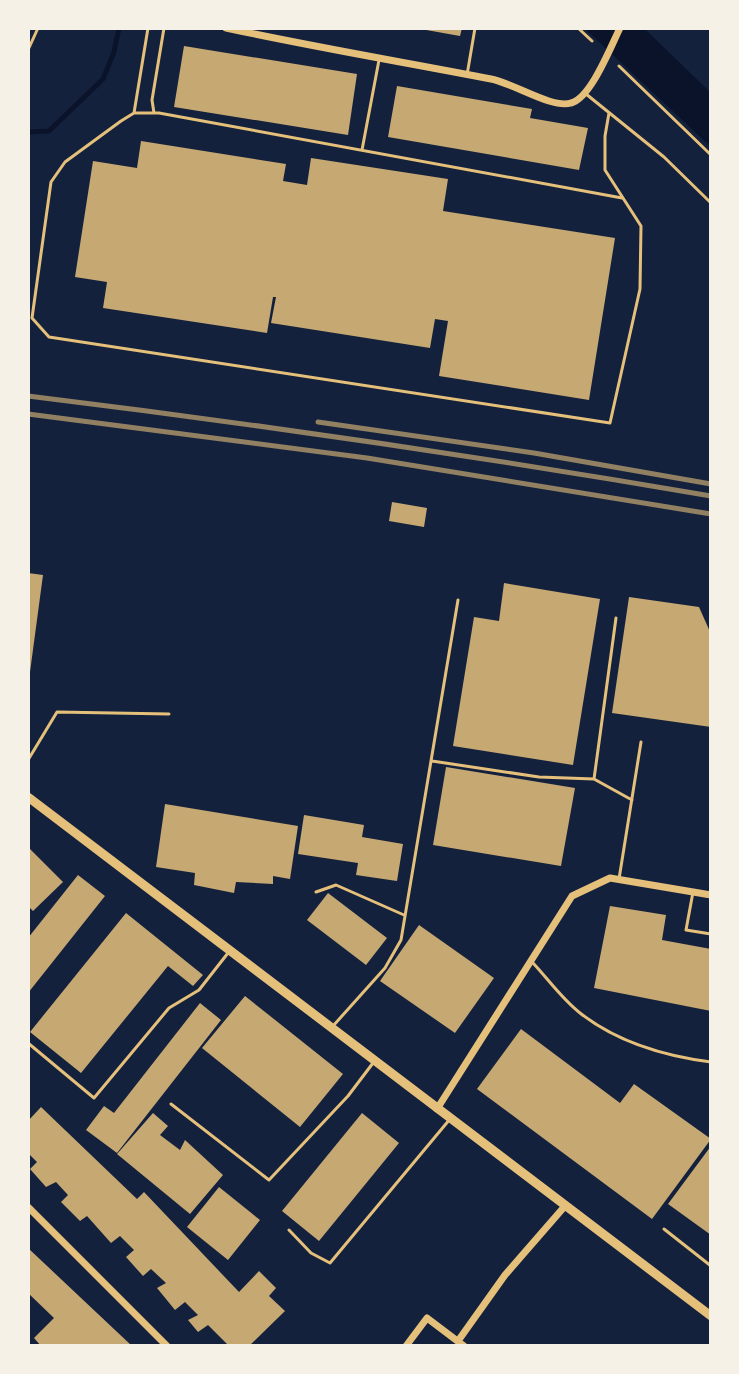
<svg xmlns="http://www.w3.org/2000/svg" width="739" height="1374" viewBox="0 0 739 1374" font-family="Signika,sans-serif">
<style>
.water{fill:#0b132b}
.lines{fill:none;stroke-linecap:round;stroke-linejoin:round}
.stream{stroke:#0b132b;stroke-width:5}
.building{fill:#c6a872}
.path{stroke:#e5c07b;stroke-width:3}
.service{stroke:#e5c07b;stroke-width:3}
.minor{stroke:#e5c07b;stroke-width:7}
.tertiary{stroke:#e5c07b;stroke-width:9}
.rail{stroke:#918062;stroke-width:5}
</style>
<rect width="100%" height="100%" fill="#14213d"/>
<path class="water" d="M584,28H644L711,93V147Z"/>
<g class="lines">
<path class="stream" d="M28,132L49,131L103,79L114,52L119,28"/>
</g>
<path class="building" d="M415,28H462L460,36Z
M184,46L357,74L348,135L174,107Z
M397,86L532,109L530,118L588,128L579,170L388,137Z
M141,141L286,164L283,181L307,185L311,158L448,179L443,211L615,238L589,400L439,376L448,321L435,319L430,348L271,323L276,297H273L267,333L103,308L107,282L75,277L93,161L137,168Z
M392,502L427,508L424,527L389,521Z
M28,573L43,575L30,672H28Z
M504,583L600,599L573,765L453,746L474,617L499,621Z
M629,597L699,607L711,634V727L612,713Z
M446,767L575,788L561,866L433,845Z
M165,804L298,826L290,879L273,876V884L236,882L234,893L194,885L195,873L156,867Z
M304,815L364,825L362,837L403,844L397,881L356,875L358,863L298,854Z
M28,847L63,882L33,911L28,906Z
M78,875L105,896L28,993V938Z
M328,893L387,938L366,965L307,920Z
M610,906L666,915L662,940L711,949V1011L594,988Z
M126,913L203,975L193,986L168,966L81,1073L30,1032Z
M419,925L494,978L455,1033L380,981Z
M245,996L343,1074L300,1127L202,1048Z
M200,1003L221,1020L117,1153L86,1130L104,1106L114,1113Z
M521,1029L620,1103L634,1084L711,1139L652,1219L477,1089Z
M41,1107L137,1199L144,1192L239,1292L259,1271L276,1288L269,1296L285,1311L249,1346H229L208,1325L198,1332L188,1320L198,1315L185,1302L175,1310L157,1288L166,1283L151,1269L143,1276L126,1257L134,1250L120,1236L111,1243L87,1216L80,1221L61,1202L68,1195L56,1182L46,1187L30,1169L37,1162L28,1153V1121Z
M153,1113L168,1126L160,1135L180,1150L185,1140L223,1175L190,1214L117,1154Z
M362,1113L399,1143L319,1241L282,1211Z
M711,1146V1235L668,1204Z
M219,1187L260,1220L228,1260L187,1227Z
M28,1248L132,1346H81L79,1344L41,1346L34,1338L54,1318L28,1293Z"/>
<g class="lines">
<path class="path" d="M578,28L592,41
M28,50L38,28
M619,66L711,155"/>
<path class="service" d="M467,75L475,28
M586,94L664,157L711,203
M134,113L148,28
M154,113L152,100L164,28
M609,113L605,136V170L641,226L640,289L610,423L49,337L32,318L51,182L65,162L121,121L134,113H159L622,198
M362,150L379,60
M616,618L594,779L632,800
M28,760L57,712L169,714
M432,761L539,777L594,779
M619,879L641,742
M316,892L336,885L404,915
M693,892L686,930L711,934
M533,963C548,979 562,999 580,1013C617,1042 664,1056 711,1062
M333,1026L385,968L401,940L458,600
M28,1043L94,1098L169,1008L199,990L228,953
M171,1104L269,1180L348,1096L373,1063
M664,1229L711,1266
M289,1230L311,1253L330,1263L450,1119"/>
<path class="minor" d="M226,28C314,47 403,62 491,79C513,83 552,109 571,103C591,98 611,46 620,28
M437,1109L572,896L610,878L711,895
M28,1207L167,1346
M458,1341L505,1275L565,1206
M406,1346L427,1318L464,1346"/>
<path class="tertiary" d="M28,797L711,1316"/>
<path class="rail" d="M28,396C257,424 484,457 711,496
M28,414L367,458L711,514
M318,422L534,453L711,484"/>
</g>
<rect width="739" height="1374" fill="none" stroke="#f6f1e7" stroke-width="60"/>
</svg>
